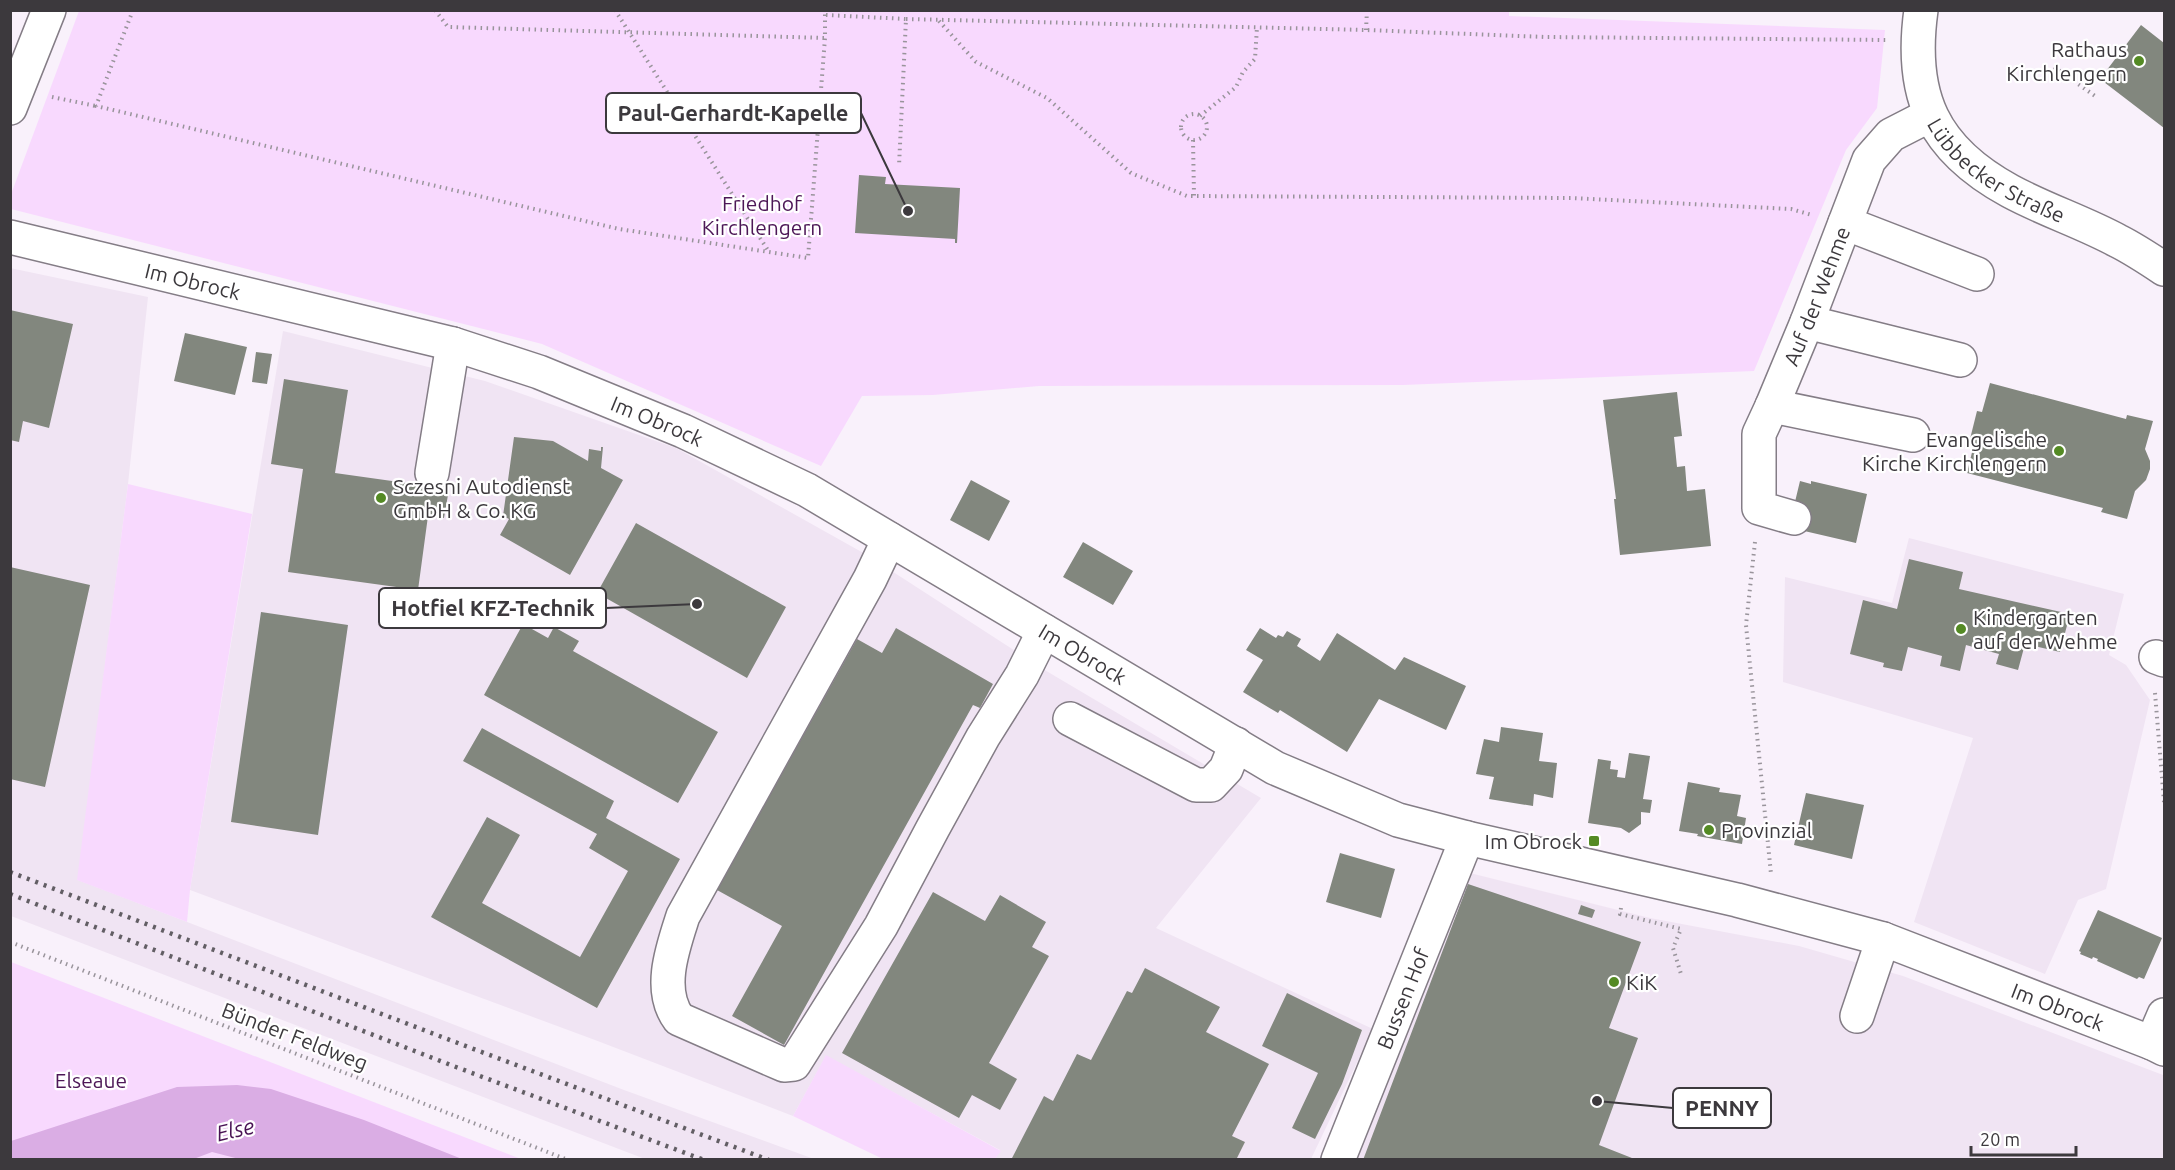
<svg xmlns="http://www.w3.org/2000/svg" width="2175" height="1170" viewBox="0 0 2175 1170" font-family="Ubuntu,sans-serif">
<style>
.built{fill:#f0e4f3}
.green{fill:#f8d9fe}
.water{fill:#daade4}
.building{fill:#82877e}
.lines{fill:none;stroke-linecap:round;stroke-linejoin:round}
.minor-casing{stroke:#847d86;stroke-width:36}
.path{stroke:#99949b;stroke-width:4;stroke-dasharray:1.5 4.5;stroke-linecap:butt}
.minor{stroke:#fff;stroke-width:33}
.rail{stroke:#625e64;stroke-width:4.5;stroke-dasharray:3 6;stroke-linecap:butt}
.poi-dot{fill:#548a24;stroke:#fff;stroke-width:2}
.labels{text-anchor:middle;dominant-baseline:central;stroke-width:4.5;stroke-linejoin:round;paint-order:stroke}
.poi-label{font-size:21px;fill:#3c393d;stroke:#fff;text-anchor:start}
.street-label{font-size:21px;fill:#3c393d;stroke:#fff}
.park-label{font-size:21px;fill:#4d1757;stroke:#fff}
.water-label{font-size:22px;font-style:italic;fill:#481253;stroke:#fff}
.leader{fill:none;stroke:#3c393d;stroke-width:2}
.callout-dot{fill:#3c393d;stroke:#fff;stroke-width:2}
.callout{fill:#fff;stroke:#3c393d;stroke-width:2}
.callout-label{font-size:22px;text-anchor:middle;font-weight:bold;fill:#3c393d}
</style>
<rect width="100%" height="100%" fill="#f9f1fb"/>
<path class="built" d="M10,268L148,297L128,484L78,880L624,1090L814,1159H645L11,916Z
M283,331L485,381L676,448L867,555L1043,669L1261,798L1156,928L1373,1029L1311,1159H995L1000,1150L826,1056L793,1116L595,1040L190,890Z
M1909,538L2124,594L2109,655L2126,665L2150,700L2106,889L2078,900L2045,974L1914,922L1973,738L1783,682L1785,577L1892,603Z
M1466,872L1650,918L1799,946L1903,976L2163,1075L2164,1159L1356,1160Z"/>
<path class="green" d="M1509,10V16L1885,30L1877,108L1846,150L1754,371L1403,385L1039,386L933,395L862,396L821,466L542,344L11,209L10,197L79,11Z
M128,484L252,514L190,890L187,922L77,880Z
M11,962L521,1159H11Z
M826,1055L1001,1151L995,1159H883L793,1116Z"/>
<path class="water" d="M237,1085L271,1089L364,1120L462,1159L243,1160L212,1152L191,1160L11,1159V1141L177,1087Z"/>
<path class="building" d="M2141,25L2164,43V128L2100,79Z
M859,175L886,177L885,184L960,188L957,243H955V239L855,233Z
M10,310L73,324L49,428L23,421L19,442L10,440Z
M185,333L247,347L235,395L174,381Z
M256,352L272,354L267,384L252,382Z
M284,379L348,390L335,473L449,489L444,518L428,516L418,590L288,572L303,469L271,464Z
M1990,383L2126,419L2127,415L2153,421L2145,449L2150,461V469L2146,480L2135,491L2127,519L2101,512L2103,508L1967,473L1974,444L1969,443L1977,411L1982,412Z
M1677,392L1682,436L1674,437L1677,467L1685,466L1687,491L1705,489L1711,546L1620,555L1614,499H1616L1603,400Z
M514,437L553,441L588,461L589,449L601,451V447H603L601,468L623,480L570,575L500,535L509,519L503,516Z
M971,480L1010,501L989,541L950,520Z
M1800,481L1811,484V481L1867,494L1856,543L1800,530L1794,506Z
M636,523L786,607L747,678L597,593Z
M1083,542L1133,571L1113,605L1063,577Z
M1909,559L1963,572L1959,589L2070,614L2060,652L2025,644L2018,670L1996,664L1999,654L1966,645L1960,671L1940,666L1942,656L1908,647L1902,671L1883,667L1884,663L1850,654L1863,600L1897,609Z
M10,567L90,585L45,787L10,779Z
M261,612L348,625L318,835L231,822Z
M523,624L548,638L554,627L579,641L573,651L718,732L678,803L484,695Z
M896,628L993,684L980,708L973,705L784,1045L732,1016L782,926L717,890L857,639L882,653Z
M1260,628L1276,638L1278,635L1283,637L1287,631L1301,639L1297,646L1320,661L1337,633L1395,670L1404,657L1466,686L1446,730L1379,699L1347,752L1280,710L1278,713L1243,692L1263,660L1246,650Z
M1501,727L1543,733L1539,761L1557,763L1553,798L1534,794L1533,806L1489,799L1494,777L1476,774L1484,739L1499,742Z
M482,728L614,801L606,818L680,859L597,1008L431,917L487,817L520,835L482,903L580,957L628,871L589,848L597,834L463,761Z
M1629,753L1650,756L1643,799L1652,800L1650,813L1641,812V824L1629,833L1621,828L1588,823L1598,759L1611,761L1610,769L1618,770L1617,777L1625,778Z
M1688,782L1720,788L1719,792L1741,795L1737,816L1746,818L1742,844L1697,836L1698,834L1679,831Z
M1806,793L1864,805L1852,859L1794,845Z
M1340,853L1395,869L1381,918L1326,902Z
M1468,884L1641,942L1609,1028L1638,1038L1599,1145L1637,1160H1363Z
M933,892L985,921L1000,895L1046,922L1032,947L1049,956L989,1063L1017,1079L1000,1110L972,1095L959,1118L842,1053Z
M1581,905L1595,910L1592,918L1578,914Z
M2098,910L2162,938L2144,979L2139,977L2137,979L2097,961L2098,959L2093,957L2092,959L2080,954L2081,952L2079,951Z
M1145,968L1220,1007L1206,1032L1269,1064L1232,1136L1245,1142L1236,1160H1011L1044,1096L1053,1101L1077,1054L1091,1060L1127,991L1132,993Z
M1287,993L1362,1030L1342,1084L1315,1139L1292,1128L1318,1073L1262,1046Z"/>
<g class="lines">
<defs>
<g id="minor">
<path id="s1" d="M1921,10C1909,96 1933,149 2010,191C2045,210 2083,222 2118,241C2134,249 2149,259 2164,269"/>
<path d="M10,108L49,10"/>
<path d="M1845,223L1977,274"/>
<path id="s2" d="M10,237L453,344L539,372L683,431L807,490L1275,768L1398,820L1467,838L1737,900L1883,939L2152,1043L2164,1049"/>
<path d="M1807,322L1960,360"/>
<path d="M1772,406L1913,435"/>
<path d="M432,473L453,344"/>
<path id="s3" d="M1794,518L1759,508V434L1772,406L1807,322L1869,160L1891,135L1930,115"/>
<path d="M889,539L870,579L683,916C673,947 657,990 679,1019L784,1065L794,1064L881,926L933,828L983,737L1022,675L1044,631"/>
<path d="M2156,657L2164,660"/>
<path d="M1070,719L1196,785H1211L1226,769L1236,744"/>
<path d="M1857,1016L1883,939"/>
<path d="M2152,1043L2164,1015"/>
<path id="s4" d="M1338,1160L1467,838"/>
</g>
</defs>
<use href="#minor" class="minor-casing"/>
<path class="path" d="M133,10L96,106L619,229L808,258L825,38V10
M435,10L448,27L825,38
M615,10L769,252
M826,15L906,19L899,166
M906,19L1366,30L1546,37L1886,40
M939,21L976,62L1047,98L1131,173L1187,196L1571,198L1791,209L1812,215
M1366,30L1367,10
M2054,67L2095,96
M52,97L96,106
M1181 127a13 13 0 1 1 26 0a13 13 0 1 1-26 0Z
M1200,116L1236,87L1243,72L1255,59L1257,27
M1193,140L1194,196
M1755,542L1746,625L1771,874
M2155,693L2164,802
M1621,908L1620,914L1681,929L1673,948L1681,974
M10,942L568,1160"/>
<use href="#minor" class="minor"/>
<path class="rail" d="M10,872L463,1045L769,1160
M10,894L456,1067L704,1160"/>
</g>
<g class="poi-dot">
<circle cx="2139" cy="61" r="6"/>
<circle cx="2059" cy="451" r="6"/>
<circle cx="381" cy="498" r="6"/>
<circle cx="1961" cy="629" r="6"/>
<circle cx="1709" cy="830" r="6"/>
<rect x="1588" y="835" width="12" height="12" rx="3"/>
<circle cx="1614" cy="982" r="6"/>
</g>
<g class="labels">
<g class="poi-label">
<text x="2127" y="49" text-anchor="end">Rathaus<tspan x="2127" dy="24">Kirchlengern</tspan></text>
<text x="2047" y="439" text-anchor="end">Evangelische<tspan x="2047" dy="24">Kirche Kirchlengern</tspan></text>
<text x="393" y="486">Sczesni Autodienst<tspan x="393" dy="24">GmbH &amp; Co. KG</tspan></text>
<text x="1973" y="617">Kindergarten<tspan x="1973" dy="24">auf der Wehme</tspan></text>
<text x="1721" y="830">Provinzial</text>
<text x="1582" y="841" text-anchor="end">Im Obrock</text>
<text x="1626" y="982">KiK</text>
</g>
<g class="street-label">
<text stroke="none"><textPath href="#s1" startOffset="195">Lübbecker Straße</textPath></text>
<text stroke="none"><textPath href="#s2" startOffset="188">Im Obrock</textPath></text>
<text stroke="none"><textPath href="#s3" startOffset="260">Auf der Wehme</textPath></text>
<text stroke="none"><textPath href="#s2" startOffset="674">Im Obrock</textPath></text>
<text stroke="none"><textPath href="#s2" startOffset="1160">Im Obrock</textPath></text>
<text stroke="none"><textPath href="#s4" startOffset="174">Bussen Hof</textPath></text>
<text stroke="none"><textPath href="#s2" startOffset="2204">Im Obrock</textPath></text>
<text transform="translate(295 1036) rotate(21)">Bünder Feldweg</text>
</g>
<g class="park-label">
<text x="762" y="203">Friedhof<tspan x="762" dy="24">Kirchlengern</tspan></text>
<text x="91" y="1080">Elseaue</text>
</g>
<g class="water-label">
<text transform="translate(235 1129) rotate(-13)">Else</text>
</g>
</g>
<path class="leader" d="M908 211L861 113M697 604L606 608M1597 1101L1673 1108"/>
<g class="callout-dot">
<circle cx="908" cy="211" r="6"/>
<circle cx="697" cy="604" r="6"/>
<circle cx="1597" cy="1101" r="6"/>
</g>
<g class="callout">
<rect x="606" y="93" width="255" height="40" rx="6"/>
<rect x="379" y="588" width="227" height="40" rx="6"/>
<rect x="1673" y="1088" width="98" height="40" rx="6"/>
</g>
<g class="callout-label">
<text x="733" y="121">Paul-Gerhardt-Kapelle</text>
<text x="493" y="616">Hotfiel KFZ-Technik</text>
<text x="1722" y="1116">PENNY</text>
</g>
<rect width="2175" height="1170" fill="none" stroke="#3c393d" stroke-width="24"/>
<path d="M1971 1146v9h105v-9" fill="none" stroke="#3c393d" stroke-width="3"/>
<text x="1980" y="1146" font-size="18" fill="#3c393d" stroke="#ffffff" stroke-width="4.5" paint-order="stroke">20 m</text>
</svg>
